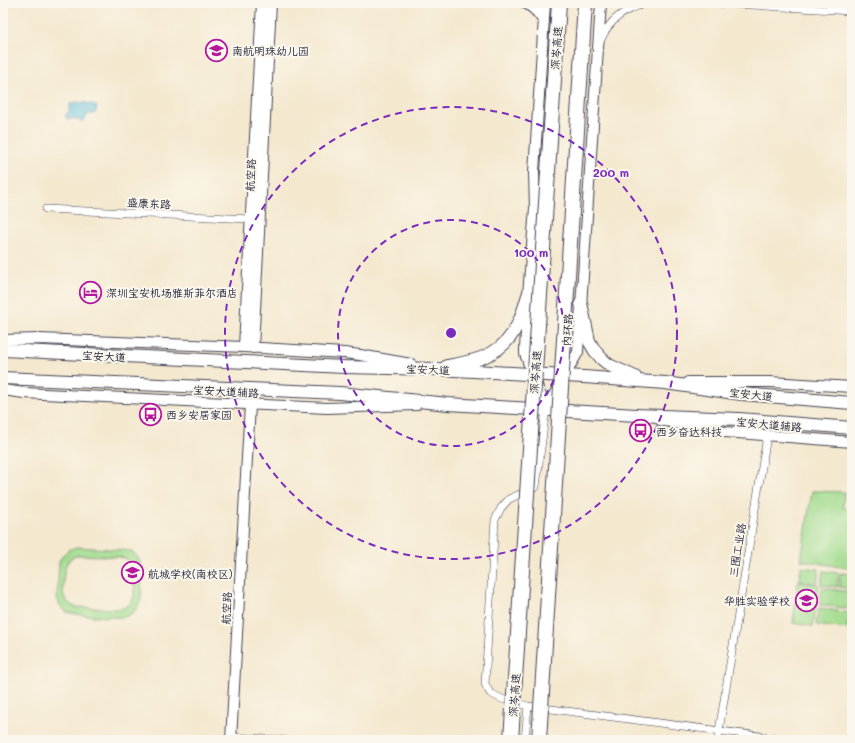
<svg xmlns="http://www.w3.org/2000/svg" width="855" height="743" viewBox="0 0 855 743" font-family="Mali,'LXGW WenKai TC',sans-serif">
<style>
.green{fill:#a2dc8e;stroke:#627f64;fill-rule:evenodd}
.water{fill:#5abbd9;stroke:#3e6e8a}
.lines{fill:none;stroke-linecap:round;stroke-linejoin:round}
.street-casing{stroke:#424051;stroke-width:8}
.secondary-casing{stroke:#424051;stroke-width:12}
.primary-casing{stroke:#424051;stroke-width:14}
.street{stroke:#fff;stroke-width:7}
.secondary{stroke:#fff;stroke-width:10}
.primary{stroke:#fff;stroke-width:12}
.highway-bridge-casing{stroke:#424051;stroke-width:16;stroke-linecap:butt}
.highway-bridge{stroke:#fff;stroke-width:14}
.ring{fill:none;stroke:#7b2cbf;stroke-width:2;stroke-dasharray:7 5}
.labels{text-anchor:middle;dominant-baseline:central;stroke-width:4;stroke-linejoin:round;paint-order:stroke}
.street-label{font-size:11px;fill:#22223b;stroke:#fbf7ec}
.poi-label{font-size:11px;fill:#22223b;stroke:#fbf7ec;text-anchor:start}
.centre{fill:#7b2cbf;stroke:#fbf7ec;stroke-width:2}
.ring-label{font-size:12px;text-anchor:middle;font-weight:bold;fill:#7b2cbf;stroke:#fbf7ec;stroke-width:4;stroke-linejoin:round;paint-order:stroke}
</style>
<rect width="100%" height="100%" fill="#fbf7ec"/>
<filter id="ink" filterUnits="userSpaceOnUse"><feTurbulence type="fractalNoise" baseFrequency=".025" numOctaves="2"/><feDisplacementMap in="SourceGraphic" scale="8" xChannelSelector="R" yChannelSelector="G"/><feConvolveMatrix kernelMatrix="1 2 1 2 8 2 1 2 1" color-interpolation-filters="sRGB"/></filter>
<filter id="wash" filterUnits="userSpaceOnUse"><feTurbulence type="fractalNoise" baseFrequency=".012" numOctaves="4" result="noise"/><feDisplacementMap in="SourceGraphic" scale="16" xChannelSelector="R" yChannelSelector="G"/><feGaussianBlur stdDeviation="0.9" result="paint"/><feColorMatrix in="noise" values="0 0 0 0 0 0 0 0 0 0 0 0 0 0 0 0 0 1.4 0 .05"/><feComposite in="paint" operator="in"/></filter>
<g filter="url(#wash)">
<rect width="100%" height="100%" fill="#f4e8cf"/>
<path class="green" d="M812,491L844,492L843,508L852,509V569L801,560Z
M77,547L124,550L132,552L135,554L140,561L142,569L141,599C139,605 136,611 131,614C128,616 125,617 122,617C115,618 72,615 67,612C61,608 58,603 57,597L59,562C62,554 68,549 77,547ZM78,555L120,557C140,560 134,581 134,596C132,604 126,609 117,609L75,607C68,604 64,599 63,592C64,578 61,560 78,555Z
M801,567L819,569L817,583L799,581Z
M823,571L839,573L837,587L821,585Z
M841,573L852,574V589L839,587Z
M798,582L819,585L813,626L793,623Z
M822,588L852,592L851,609L820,605Z
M819,608L850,613L847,629L816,625Z"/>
<path class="water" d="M75,102C83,103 91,102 97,107L95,114H88L83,122L73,118C71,120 68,120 66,118V114L69,111L70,104Z"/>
</g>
<g filter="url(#ink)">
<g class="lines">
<defs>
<path id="street" d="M717,3L852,11
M600,42C609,19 624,10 647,3
M46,209L250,219
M546,409L536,487L509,499L501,508L495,520L485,684L490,693L502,699L528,706L791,740
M231,737L284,740
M525,740L528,706
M718,740L719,731L767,436"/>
<path id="secondary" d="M525,3C534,8 539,13 544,22
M545,3L534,172L535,208L528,295L525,349V354L546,409
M3,340L39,339L244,347L344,353L360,355L411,364
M244,347L262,3
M253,348L271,3
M688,382H770L852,387
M3,390L24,393L327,408L416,405
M546,409L578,352L601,3
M660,420L725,432L852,442
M231,740L250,405"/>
<path id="primary" d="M581,303L589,341L595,351L602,359L609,365L635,377
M3,350L344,367L436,369L584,377L665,383L742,394L852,403
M447,366C458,364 470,362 481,358C511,347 520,324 528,295
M3,378L340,393L448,404L637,415L739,419L852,428"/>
</defs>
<use href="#street" class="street-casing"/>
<use href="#secondary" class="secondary-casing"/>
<use href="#primary" class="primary-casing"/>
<use href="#street" class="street"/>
<use href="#secondary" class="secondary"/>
<use href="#primary" class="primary"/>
<defs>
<path id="highway-bridge" d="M511,740L559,3
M539,740L585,3"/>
</defs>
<use href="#highway-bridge" class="highway-bridge-casing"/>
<use href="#highway-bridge" class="highway-bridge"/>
</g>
</g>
<g class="ring">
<circle cx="451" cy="333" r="113"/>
<circle cx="451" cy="333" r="226"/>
</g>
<defs>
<symbol id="school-ring" viewBox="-11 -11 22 22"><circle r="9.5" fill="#fbf7ec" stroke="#b5179e" stroke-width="1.5"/><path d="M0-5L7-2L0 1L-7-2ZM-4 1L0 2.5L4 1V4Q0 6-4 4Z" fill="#b5179e"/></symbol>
<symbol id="hotel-ring" viewBox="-11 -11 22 22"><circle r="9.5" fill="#fbf7ec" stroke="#b5179e" stroke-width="1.5"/><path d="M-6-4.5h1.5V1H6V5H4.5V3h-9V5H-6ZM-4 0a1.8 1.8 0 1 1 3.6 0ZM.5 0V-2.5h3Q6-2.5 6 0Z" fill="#b5179e"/></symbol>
<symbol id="bus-ring" viewBox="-11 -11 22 22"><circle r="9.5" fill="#fbf7ec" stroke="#b5179e" stroke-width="1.5"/><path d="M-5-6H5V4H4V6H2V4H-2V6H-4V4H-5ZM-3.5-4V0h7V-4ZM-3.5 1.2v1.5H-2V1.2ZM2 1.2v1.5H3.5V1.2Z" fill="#b5179e"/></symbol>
</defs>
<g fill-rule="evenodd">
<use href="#school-ring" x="204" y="38" width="25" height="25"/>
<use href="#hotel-ring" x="78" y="280" width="25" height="25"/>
<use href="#bus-ring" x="138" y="402" width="25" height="25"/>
<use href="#bus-ring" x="628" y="418" width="25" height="25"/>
<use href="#school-ring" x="120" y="560" width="25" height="25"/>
<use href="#school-ring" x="794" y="588" width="25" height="25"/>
</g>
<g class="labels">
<g class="street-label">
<text transform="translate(556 48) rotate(-86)">深岑高速</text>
<text transform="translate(250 175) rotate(-87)">航空路</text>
<text transform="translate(149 203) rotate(3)">盛康东路</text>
<text transform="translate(567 330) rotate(-86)">内环路</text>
<text transform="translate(104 356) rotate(3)">宝安大道</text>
<text transform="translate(428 369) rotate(2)">宝安大道</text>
<text transform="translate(535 372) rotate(-86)">深岑高速</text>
<text transform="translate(226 391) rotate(3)">宝安大道辅路</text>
<text transform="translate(751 394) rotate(6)">宝安大道</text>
<text transform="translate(769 424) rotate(5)">宝安大道辅路</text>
<text transform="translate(737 550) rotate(-81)">三围工业路</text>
<text transform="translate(226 608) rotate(-87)">航空路</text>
<text transform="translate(514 695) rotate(-86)">深岑高速</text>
</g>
<g class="poi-label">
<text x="232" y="50">南航明珠幼儿园</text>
<text x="106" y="292">深圳宝安机场雅斯菲尔酒店</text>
<text x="166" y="414">西乡安居家园</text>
<text x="656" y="431">西乡奋达科技</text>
<text x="148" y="573">航城学校(南校区)</text>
<text x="790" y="600" text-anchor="end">华胜实验学校</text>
</g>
</g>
<circle cx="451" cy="333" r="6" class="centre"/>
<g class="ring-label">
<text x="611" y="177">200 m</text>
<text x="531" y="257">100 m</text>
</g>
<rect width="855" height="743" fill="none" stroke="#fbf7ec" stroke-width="16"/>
</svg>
